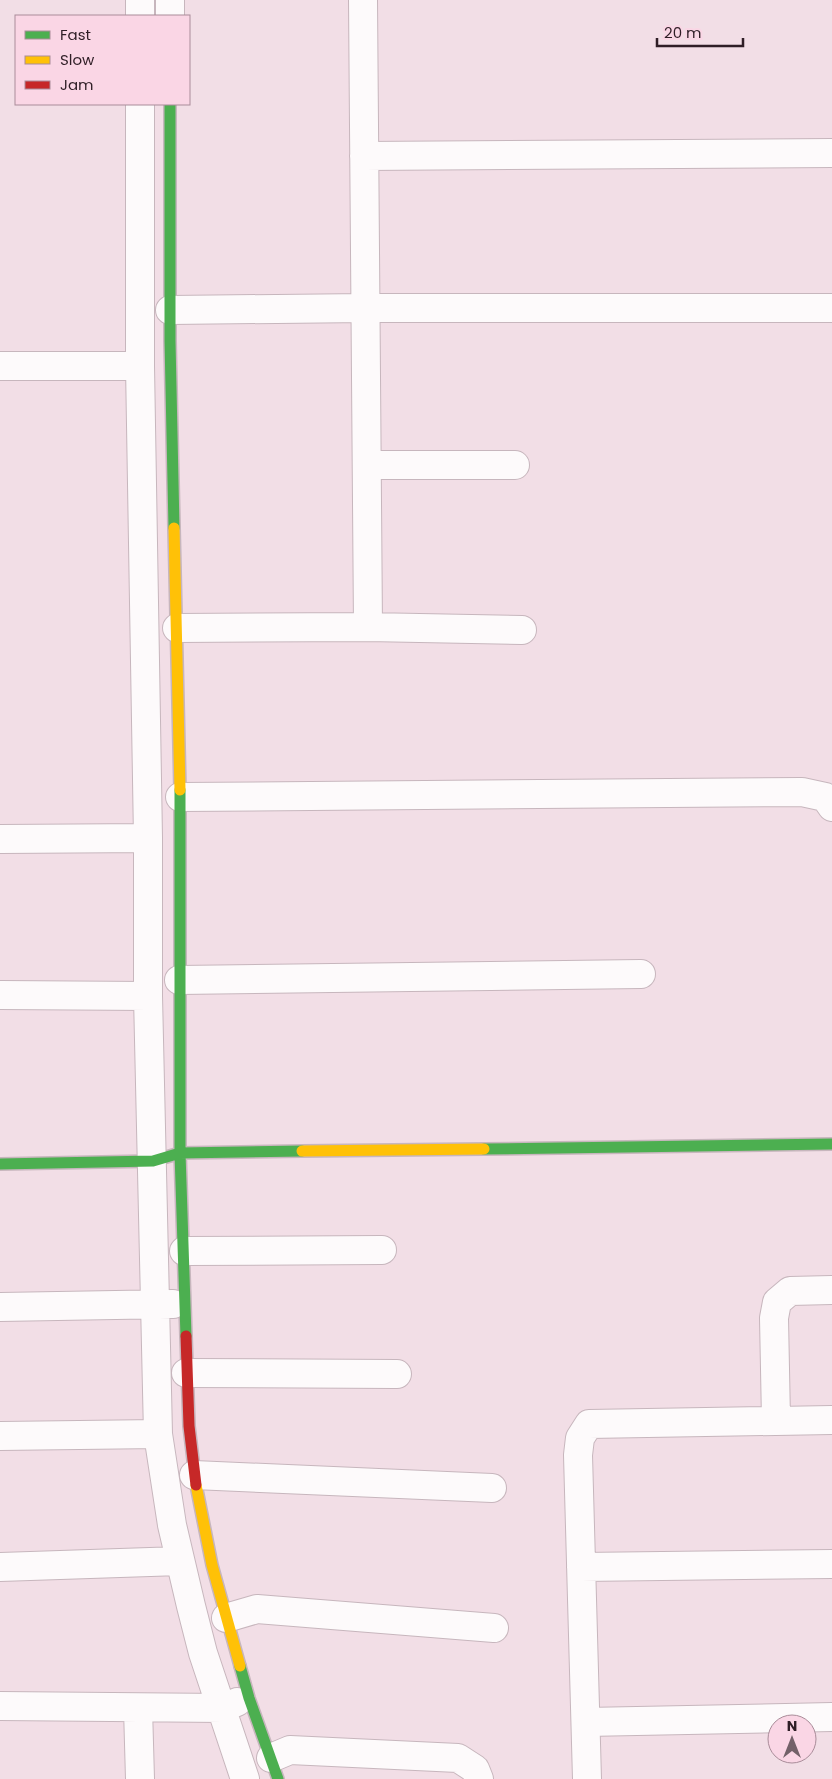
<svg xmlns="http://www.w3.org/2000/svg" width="832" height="1779" viewBox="0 0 832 1779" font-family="Poppins,sans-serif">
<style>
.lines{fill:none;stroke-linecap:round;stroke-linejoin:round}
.street-casing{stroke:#c7b6bd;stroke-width:30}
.fast-casing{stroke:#c7b6bd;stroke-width:14}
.slow-casing{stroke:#c7b6bd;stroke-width:14}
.jam-casing{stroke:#c7b6bd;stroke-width:14}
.street{stroke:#fdfafb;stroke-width:28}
.fast{stroke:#4caf50;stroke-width:11}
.slow{stroke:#ffc107;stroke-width:11}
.jam{stroke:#c62828;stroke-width:11}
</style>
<rect width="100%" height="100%" fill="#f2dee6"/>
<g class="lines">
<defs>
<path id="street" d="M140,0V16
M170,0V16
M363,0L368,627
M140,104V366L148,838V996L158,1434L172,1525L191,1606L203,1653L245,1779
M364,156L832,153
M170,310L365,308H832
M0,366H140
M367,465H515
M177,628L368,627L522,630
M180,797L802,792L825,797L832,807
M0,839L148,838
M179,980L641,974
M0,995L148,996
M184,1251L382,1250
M0,1307L173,1304
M186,1373L397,1374
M776,1420L774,1318L777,1302L790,1291L832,1290
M0,1436L158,1434
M194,1475L492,1488
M0,1567L180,1561
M581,1567L832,1564
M226,1618L257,1609L494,1628
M0,1706L223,1708L237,1702
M138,1708L140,1779
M586,1722L832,1717
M271,1758L290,1750L458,1758L475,1769L479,1779
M587,1779L578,1455L580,1438L589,1424L832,1420"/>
<path id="fast" d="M170,104V341L174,528
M180,790V1153L186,1336
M484,1149L832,1144
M0,1164L153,1161L180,1153L302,1151
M240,1666L249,1698L278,1779"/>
<path id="slow" d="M174,528L180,790
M302,1151L484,1149
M196,1485L212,1565L240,1666"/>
<path id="jam" d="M186,1336L189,1426L196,1485"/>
</defs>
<use href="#street" class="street-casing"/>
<use href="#fast" class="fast-casing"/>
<use href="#slow" class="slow-casing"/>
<use href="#jam" class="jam-casing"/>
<use href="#street" class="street"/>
<use href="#fast" class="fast"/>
<use href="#slow" class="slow"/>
<use href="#jam" class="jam"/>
</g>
<rect x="15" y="15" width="175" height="90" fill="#fad6e5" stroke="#a98c99"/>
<rect x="25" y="31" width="25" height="8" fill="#4caf50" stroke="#a98c99"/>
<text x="60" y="40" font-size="15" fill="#2f1e26">Fast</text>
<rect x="25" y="56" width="25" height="8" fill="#ffc107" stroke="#a98c99"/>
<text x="60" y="65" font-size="15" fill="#2f1e26">Slow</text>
<rect x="25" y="81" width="25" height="8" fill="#c62828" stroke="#a98c99"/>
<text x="60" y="90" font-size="15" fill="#2f1e26">Jam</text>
<g transform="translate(792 1739)"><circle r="24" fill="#fad6e5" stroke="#a98c99"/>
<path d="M0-4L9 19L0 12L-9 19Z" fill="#736169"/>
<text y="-8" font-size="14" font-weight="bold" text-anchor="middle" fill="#2f1e26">N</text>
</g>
<path d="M657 38v8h86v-8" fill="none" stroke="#2f1e26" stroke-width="2.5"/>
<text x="664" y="38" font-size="15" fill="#2f1e26" stroke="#fad6e5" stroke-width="4" paint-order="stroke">20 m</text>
</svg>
